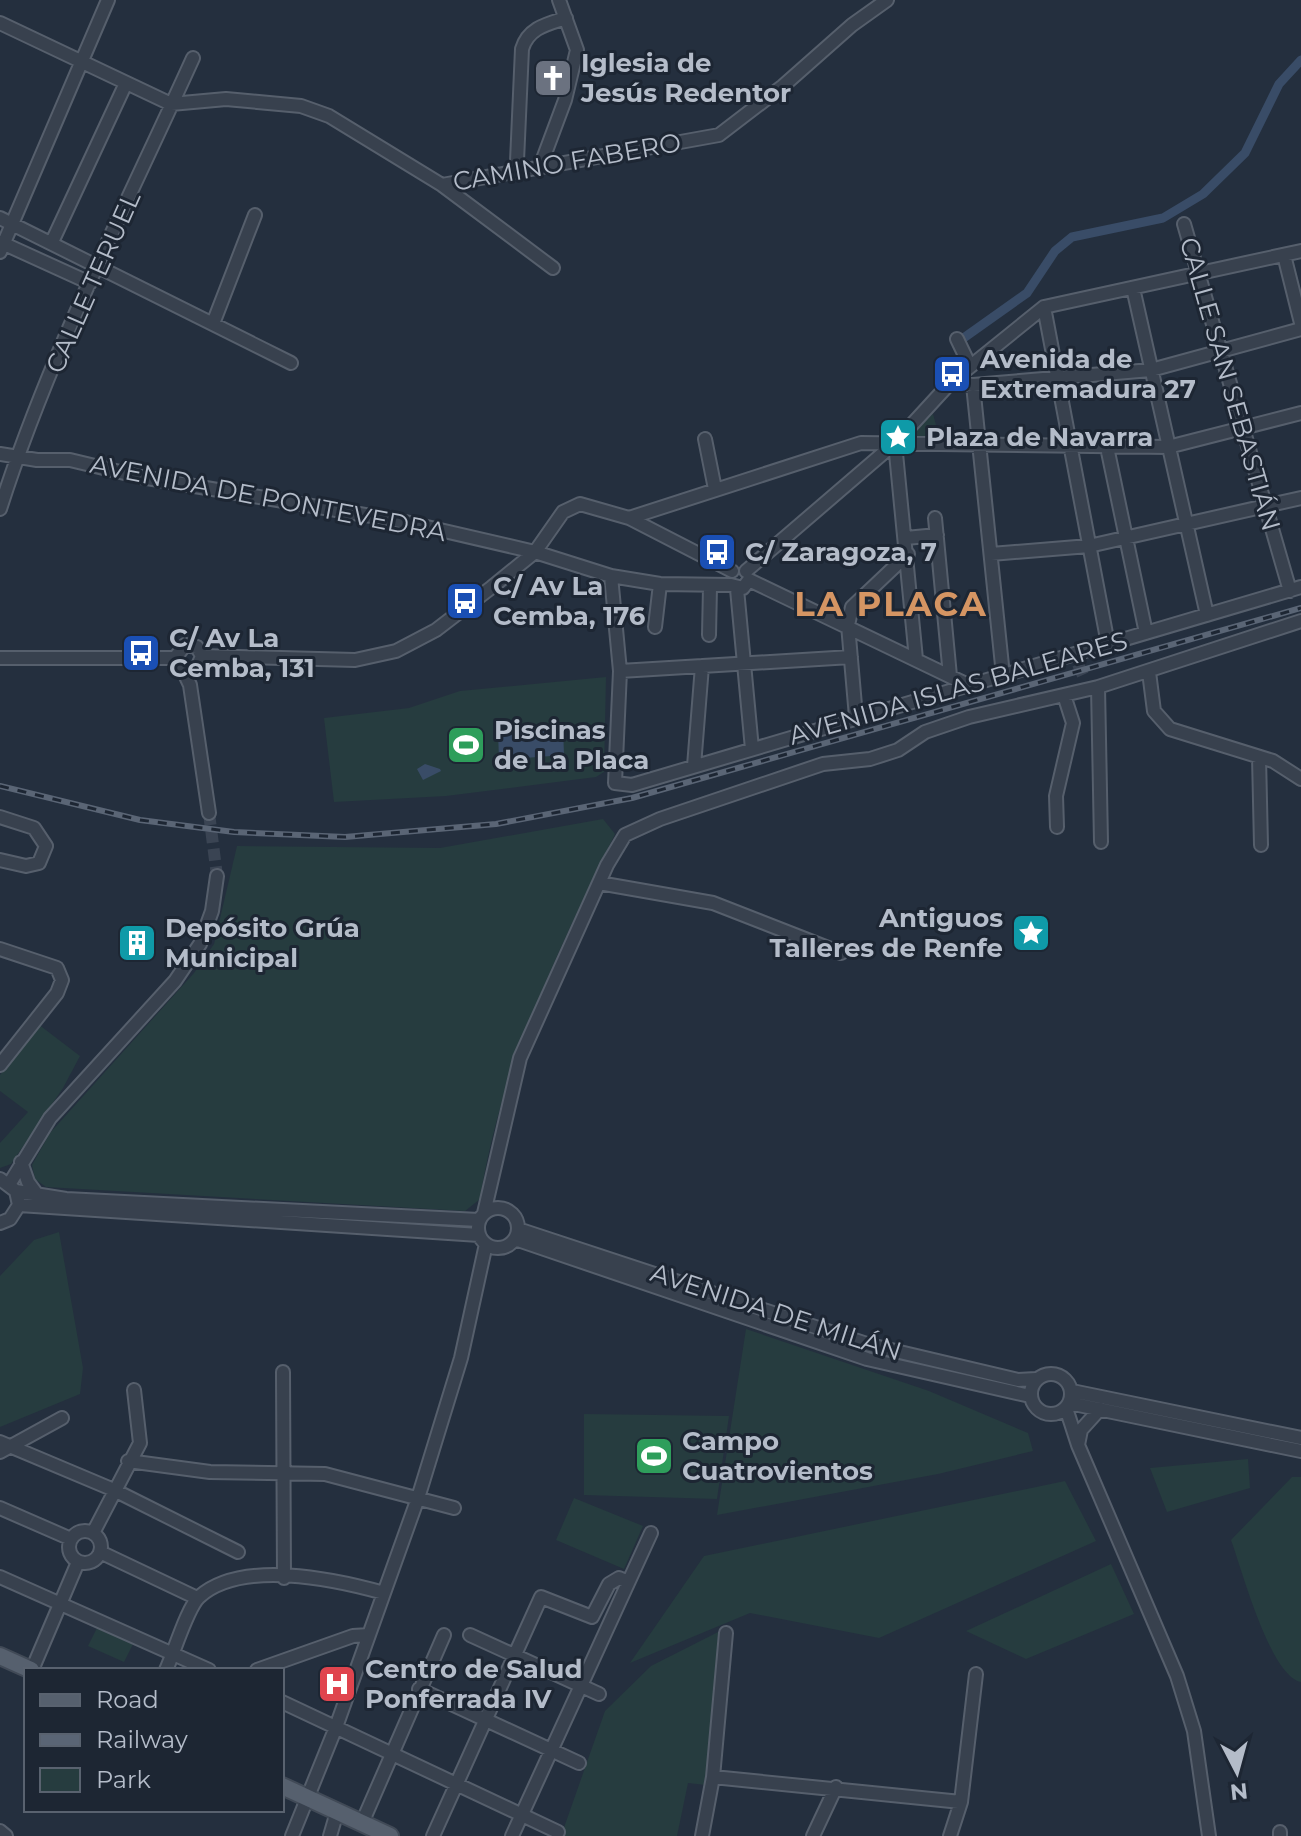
<svg xmlns="http://www.w3.org/2000/svg" width="1301" height="1836" viewBox="0 0 1301 1836" font-family="Montserrat,sans-serif">
<style>
.green{fill:#263c3f}
.water{fill:#394c67}
.lines{fill:none;stroke-linecap:round;stroke-linejoin:round}
.canal{stroke:#394c67;stroke-width:9}
.minor-tunnel{stroke:#3a4453;stroke-width:12;stroke-dasharray:12 6;stroke-linecap:butt}
.minor-casing{stroke:#565f6c;stroke-width:16}
.major-casing{stroke:#414a57;stroke-width:20}
.minor{stroke:#38414e;stroke-width:12}
.major{stroke:#56606e;stroke-width:16}
.rail-casing{stroke:#5a6575;stroke-width:6}
.rail{stroke:#1d2633;stroke-width:3;stroke-dasharray:9;stroke-linecap:butt}
.labels{text-anchor:middle;dominant-baseline:central;stroke-width:6;stroke-linejoin:round;paint-order:stroke}
.poi-label{font-size:26px;font-weight:bold;fill:#b4bcc9;stroke:#1d2633;text-anchor:start}
.street-label{font-size:26px;fill:#b4bcc9;stroke:#1d2633}
.district-label{font-size:34px;font-weight:bold;letter-spacing:2px;fill:#d59563;stroke:#1d2633}
</style>
<rect width="100%" height="100%" fill="#242f3e"/>
<path class="green" d="M933,414L939,436H917L916,430Z
M606,677L604,772L596,777L446,796L334,802L324,718L409,708L460,691Z
M603,819L615,834C556,956 502,1063 480,1199L465,1211L46,1187L35,1179L32,1165L50,1133L194,973L214,944L237,846L440,848Z
M38,1024L80,1056L63,1088L11,1164L0,1168V1143L28,1112L0,1091V1075Z
M59,1232L83,1368L80,1394L0,1427V1276L34,1240Z
M746,1329L929,1391L1028,1433L1033,1451L938,1474L717,1515Z
M584,1414L729,1416L717,1499L584,1495Z
M1248,1459L1250,1488L1167,1512L1150,1468Z
M1292,1477H1301V1682C1270,1676 1242,1570 1231,1540Z
M1065,1481L1096,1541L879,1638L750,1613L630,1663L704,1556Z
M574,1498L643,1526L624,1569L556,1540Z
M1111,1564L1134,1614L1026,1659L966,1631Z
M97,1628L133,1644L124,1662L88,1646Z
M722,1630L706,1785L688,1783L677,1836H561L605,1711L651,1666Z"/>
<path class="water" d="M563,726L564,755L499,760L498,731Z
M425,764L440,769L441,771L423,780L417,769Z"/>
<g class="lines">
<path class="canal" d="M965,337L1027,293L1055,251L1072,237L1163,218L1203,194L1245,153L1279,84L1301,60"/>
<path class="minor-tunnel" d="M1078,664L1085,680
M209,813L217,876"/>
<defs>
<path id="minor" d="M0,23L171,104L226,99L301,106L329,116L442,185L719,135L783,86L852,25L887,0
M540,167L565,100L577,50L559,0
M527,169L517,161L522,49C528,28 547,24 566,18
M442,185L553,268
M0,218L291,363
M1184,224L1290,591
M0,242L90,283
M52,242L126,83
M0,252L108,0
M1284,255L1301,323
M1133,288L1207,615
M1044,307L1108,644
M214,321L255,215
M957,339L970,366
M951,382L973,385L1151,370L1301,329
M973,385L1003,675
M705,439L715,489
M895,443L916,659
M1107,447L1146,633
M0,454L37,460H70L141,477L401,521L535,552L611,576L660,584L731,585L743,588L749,580
M0,509C50,353 126,206 193,58
M629,518L861,443L1168,447L1301,413
M935,518L950,676
M906,538L937,535
M991,554L1089,546L1301,498
M746,571L895,443L951,382L1044,307L1301,251
M611,576L620,671L615,783L632,785L1301,587
M749,580L968,685
M737,589L752,749
M655,627L660,584
M709,635L710,587
M202,656L355,660L396,651L436,630L492,587L535,552L563,512L580,504L629,518L732,571
M0,658H175
M175,658L185,645L197,647L202,656
M179,668L190,671L197,668L202,656
M183,670L190,685L209,813
M620,671L851,657
M1149,672L1154,711L1170,729L1273,761L1301,779
M1098,687L1301,621
M856,717L848,625L852,607L908,554
M1259,757L1261,845
M694,766L702,666
M0,817L34,828L46,846L39,863L26,866L0,860
M1057,827L1056,796L1073,723L1064,695
M599,883L713,903L841,953
M0,949L57,968L62,980L57,993L0,1065
M21,1162L28,1182L39,1197
M0,1179L16,1191L19,1205L10,1219L0,1223
M10,1183L50,1118L175,981L200,944L212,911L217,876
M16,1191L66,1199L479,1220
M19,1205L479,1235
M478 1228a20 20 0 1 1 40 0a20 20 0 1 1-40 0Z
M484,1213L520,1058L607,865L625,835L660,819L823,764L870,759L898,750L925,732L969,717L1098,687L1101,842
M518,1229L870,1345L1018,1380L1036,1379
M515,1239L867,1359L1030,1396
M283,1372L284,1578
M1031 1394a20 20 0 1 1 40 0a20 20 0 1 1-40 0Z
M1072,1391L1301,1438
M1069,1403L1301,1451
M1066,1408L1078,1445L1177,1676L1194,1731L1209,1836
M0,1442L114,1490L238,1552
M1078,1445L1081,1430L1100,1409
M0,1452L62,1418
M128,1461L210,1472L325,1474L454,1508
M0,1508L71,1539
M69 1547a16 16 0 1 1 32 0a16 16 0 1 1-32 0Z
M93,1533L140,1443L134,1390
M100,1552L197,1598
M0,1577L209,1670
M470,1635L599,1694
M32,1670L78,1562
M166,1670C174,1653 187,1608 199,1597C241,1559 334,1579 384,1593
M257,1670L353,1636L369,1635
M419,1689L579,1763
M282,1702L558,1832
M713,1777L961,1802
M362,1823L444,1635
M0,1831L6,1836
M1280,1832V1836
M292,1836L336,1727L418,1498L461,1358L486,1244
M330,1836L337,1812
M433,1836L541,1597L592,1617L609,1584L619,1578L628,1582
M512,1836L651,1533
M702,1836L713,1777L726,1633
M813,1836L836,1787
M950,1836L961,1802L976,1674"/>
<path id="major" d="M0,1656L31,1670
M282,1786L390,1836"/>
</defs>
<use href="#minor" class="minor-casing"/>
<use href="#major" class="major-casing"/>
<use href="#minor" class="minor"/>
<use href="#major" class="major"/>
<defs>
<path id="rail" d="M0,786L140,820L234,832L345,837L496,824L632,798L1301,608"/>
</defs>
<use href="#rail" class="rail-casing"/>
<use href="#rail" class="rail"/>
</g>
<defs>
<symbol id="church-square" viewBox="-11 -11 22 22"><rect x="-9" y="-9" width="18" height="18" rx="4" fill="#6b7280" stroke="#1d2633"/><path d="M-1.2-6h2.4v3.5h3.3v2.4h-3.3V6h-2.4V-.1h-3.3v-2.4h3.3Z" fill="#fff"/></symbol>
<symbol id="bus-square" viewBox="-11 -11 22 22"><rect x="-9" y="-9" width="18" height="18" rx="4" fill="#1a4fb4" stroke="#1d2633"/><path d="M-5-6H5V4H4V6H2V4H-2V6H-4V4H-5ZM-3.5-4V0h7V-4ZM-3.5 1.2v1.5H-2V1.2ZM2 1.2v1.5H3.5V1.2Z" fill="#fff"/></symbol>
<symbol id="sight-square" viewBox="-11 -11 22 22"><rect x="-9" y="-9" width="18" height="18" rx="4" fill="#0f9aa8" stroke="#1d2633"/><path d="M0-6L1.8-2.2L6-1.7L2.9 1.2L3.7 5.4L0 3.3L-3.7 5.4L-2.9 1.2L-6-1.7L-1.8-2.2Z" fill="#fff"/></symbol>
<symbol id="stadium-square" viewBox="-11 -11 22 22"><rect x="-9" y="-9" width="18" height="18" rx="4" fill="#2e9e5b" stroke="#1d2633"/><path d="M0-5a6.5 5 0 1 0 0 10a6.5 5 0 1 0 0-10ZM-3.5-1.8h7v3.6h-7Z" fill="#fff"/></symbol>
<symbol id="building-square" viewBox="-11 -11 22 22"><rect x="-9" y="-9" width="18" height="18" rx="4" fill="#0f9aa8" stroke="#1d2633"/><path d="M-4-6H4V6H1V3H-1V6H-4ZM-2.5-4.3h1.7v1.8h-1.7ZM.8-4.3h1.7v1.8H.8ZM-2.5-1h1.7V.8h-1.7ZM.8-1h1.7V.8H.8Z" fill="#fff"/></symbol>
<symbol id="hospital-square" viewBox="-11 -11 22 22"><rect x="-9" y="-9" width="18" height="18" rx="4" fill="#e0444e" stroke="#1d2633"/><path d="M-5-5h3v3.5h4V-5h3V5h-3V1.5h-4V5h-3Z" fill="#fff"/></symbol>
</defs>
<g fill-rule="evenodd">
<use href="#church-square" x="531" y="56" width="44" height="44"/>
<use href="#bus-square" x="930" y="352" width="44" height="44"/>
<use href="#sight-square" x="876" y="415" width="44" height="44"/>
<use href="#bus-square" x="695" y="530" width="44" height="44"/>
<use href="#bus-square" x="443" y="579" width="44" height="44"/>
<use href="#bus-square" x="119" y="631" width="44" height="44"/>
<use href="#stadium-square" x="444" y="723" width="44" height="44"/>
<use href="#sight-square" x="1009" y="911" width="44" height="44"/>
<use href="#building-square" x="115" y="921" width="44" height="44"/>
<use href="#stadium-square" x="632" y="1434" width="44" height="44"/>
<use href="#hospital-square" x="315" y="1662" width="44" height="44"/>
</g>
<g class="labels">
<g class="poi-label">
<text x="581" y="63">Iglesia de<tspan x="581" dy="30">Jesús Redentor</tspan></text>
<text x="980" y="359">Avenida de<tspan x="980" dy="30">Extremadura 27</tspan></text>
<text x="926" y="437">Plaza de Navarra</text>
<text x="745" y="552">C/ Zaragoza, 7</text>
<text x="493" y="586">C/ Av La<tspan x="493" dy="30">Cemba, 176</tspan></text>
<text x="169" y="638">C/ Av La<tspan x="169" dy="30">Cemba, 131</tspan></text>
<text x="494" y="730">Piscinas<tspan x="494" dy="30">de La Placa</tspan></text>
<text x="1003" y="918" text-anchor="end">Antiguos<tspan x="1003" dy="30">Talleres de Renfe</tspan></text>
<text x="165" y="928">Depósito Grúa<tspan x="165" dy="30">Municipal</tspan></text>
<text x="682" y="1441">Campo<tspan x="682" dy="30">Cuatrovientos</tspan></text>
<text x="365" y="1669">Centro de Salud<tspan x="365" dy="30">Ponferrada IV</tspan></text>
</g>
<g class="street-label">
<text transform="translate(567 162) rotate(-10)">CAMINO FABERO</text>
<text transform="translate(93 282) rotate(-66)">CALLE TERUEL</text>
<text transform="translate(1230 384) rotate(74)">CALLE SAN SEBASTIÁN</text>
<text transform="translate(268 498) rotate(11)">AVENIDA DE PONTEVEDRA</text>
<text transform="translate(958 688) rotate(-16)">AVENIDA ISLAS BALEARES</text>
<text transform="translate(776 1312) rotate(18)">AVENIDA DE MILÁN</text>
</g>
<g class="district-label">
<text x="891" y="604">LA PLACA</text>
</g>
</g>
<rect x="24" y="1668" width="260" height="144" fill="#1d2633" stroke="#59626f" stroke-width="2"/>
<rect x="40" y="1694" width="40" height="12" fill="#56606e" stroke="#59626f" stroke-width="2"/>
<text x="96" y="1708" font-size="24" fill="#b4bcc9">Road</text>
<rect x="40" y="1734" width="40" height="12" fill="#5a6575" stroke="#59626f" stroke-width="2"/>
<text x="96" y="1748" font-size="24" fill="#b4bcc9">Railway</text>
<rect x="40" y="1768" width="40" height="24" fill="#263c3f" stroke="#59626f" stroke-width="2"/>
<text x="96" y="1788" font-size="24" fill="#b4bcc9">Park</text>
<g transform="translate(1237 1772) rotate(174)" stroke="#1d2633" stroke-width="6" paint-order="stroke">
<path d="M0-6L14 30L0 20L-14 30Z" fill="#b4bcc9"/>
<text y="-12" font-size="22" font-weight="bold" text-anchor="middle" fill="#b4bcc9">N</text>
</g>
</svg>
